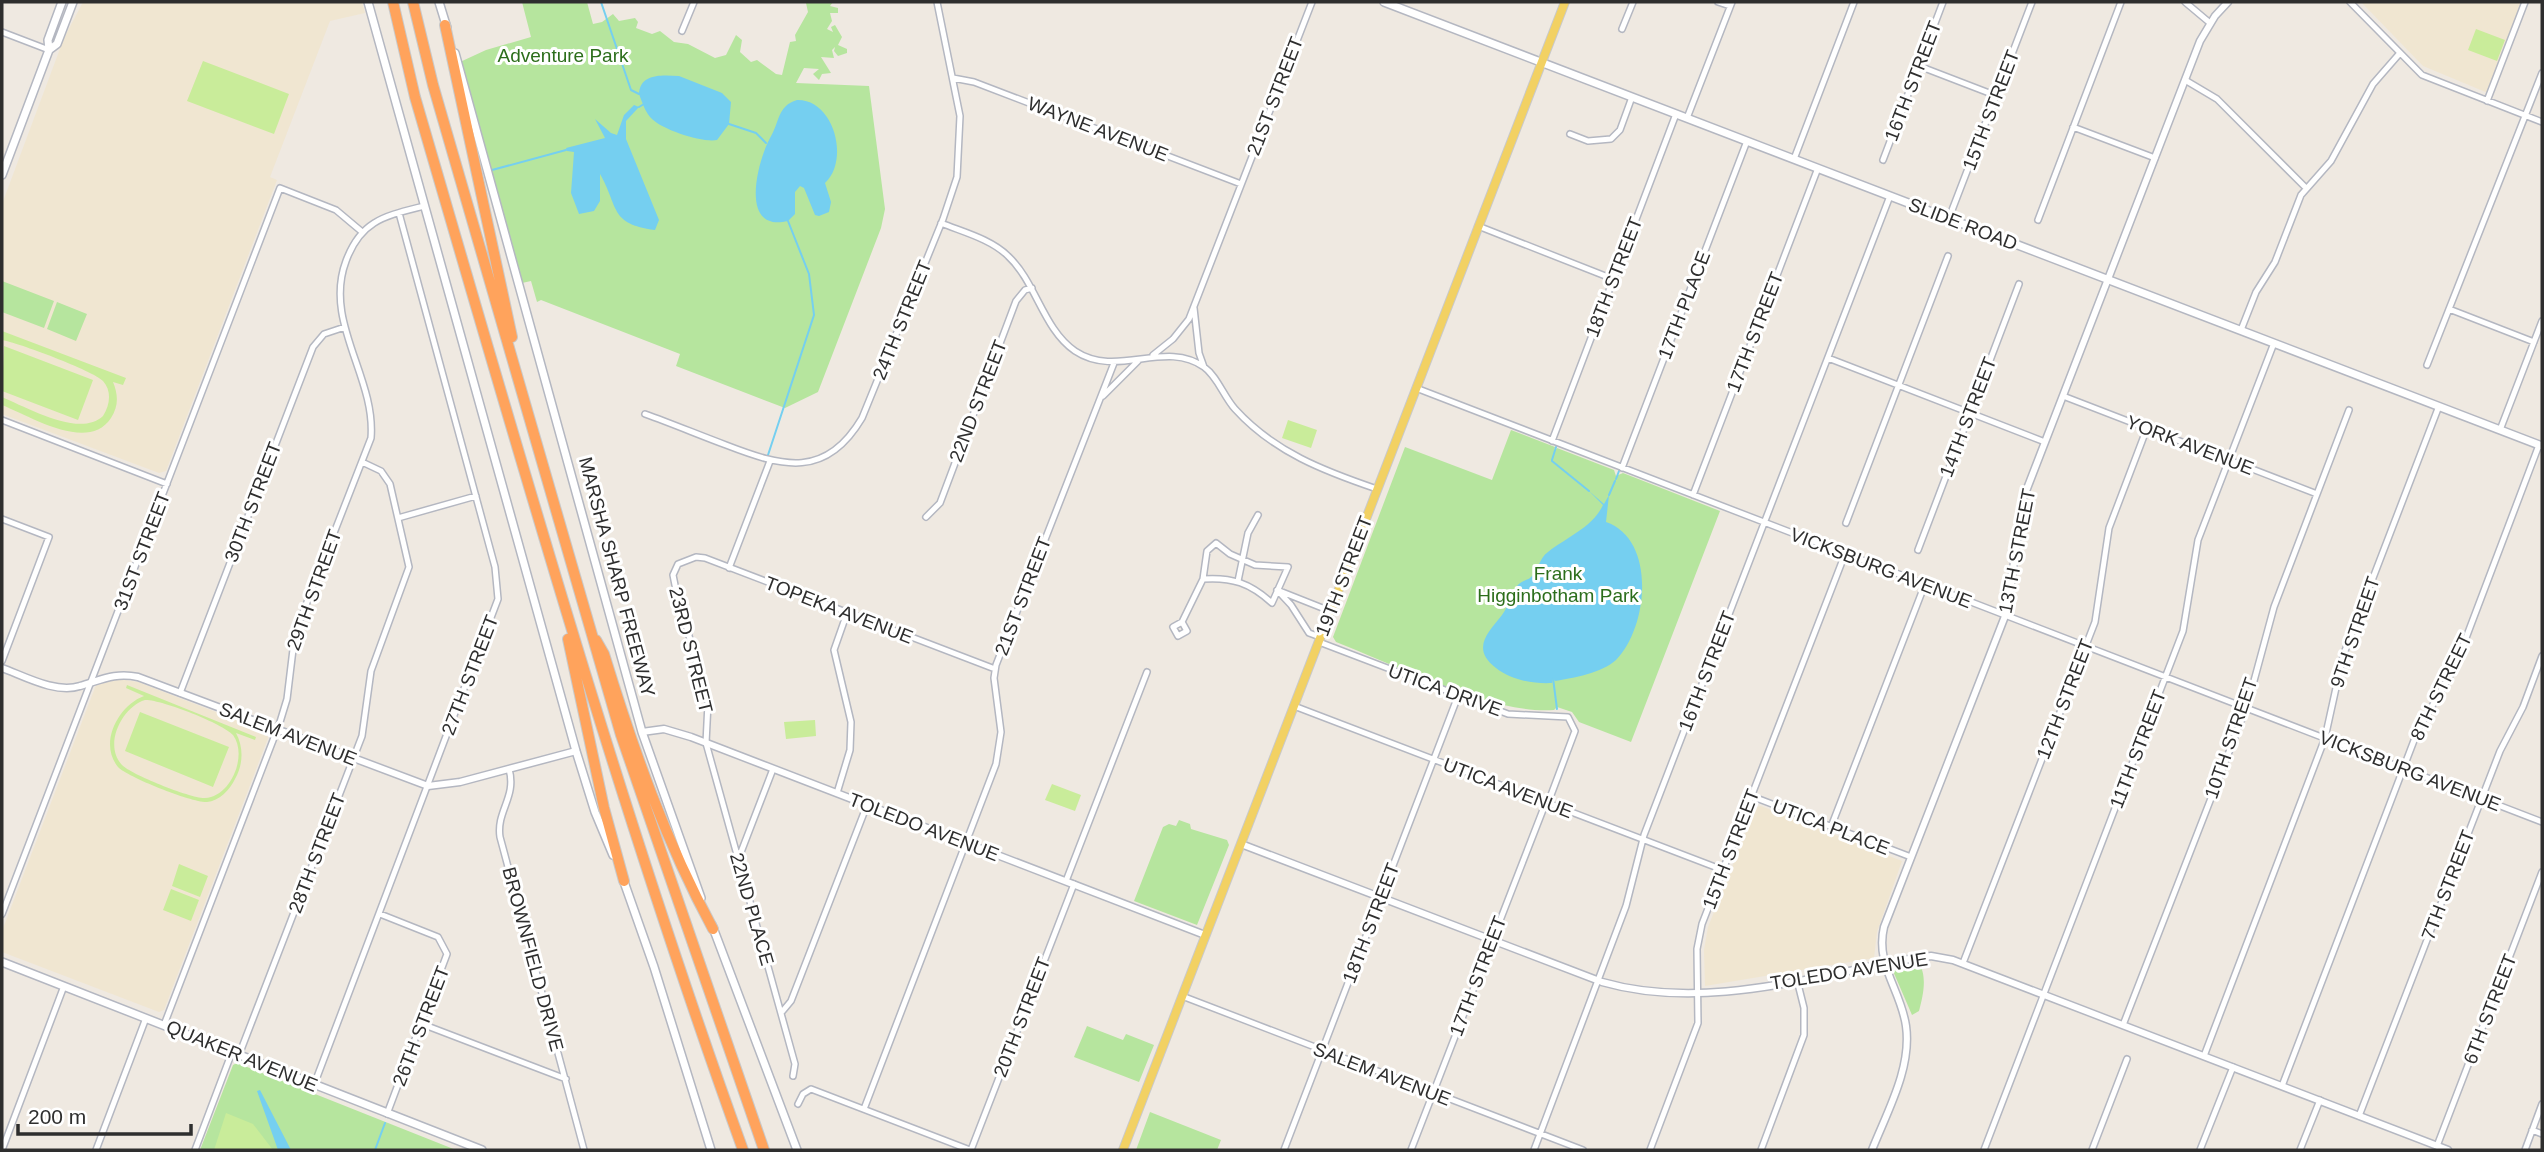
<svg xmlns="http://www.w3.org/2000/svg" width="2544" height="1152" viewBox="0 0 2544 1152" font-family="Arial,sans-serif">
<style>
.education{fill:#f0e6d1}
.green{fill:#b6e59e}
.pitch{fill:#c9ec9a;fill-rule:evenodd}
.water{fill:#75cff0}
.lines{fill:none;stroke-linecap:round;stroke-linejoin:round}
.stream{stroke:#75cff0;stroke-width:2}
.minor-casing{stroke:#b4b7c1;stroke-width:8}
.tertiary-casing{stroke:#b4b7c1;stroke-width:9}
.secondary-casing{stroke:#b4b7c1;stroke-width:10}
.primary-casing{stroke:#c9c9c9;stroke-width:10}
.motorway-casing{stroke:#c9c9c9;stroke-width:12}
.minor{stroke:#fff;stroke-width:5}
.tertiary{stroke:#fff;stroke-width:6}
.secondary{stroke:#fff;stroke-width:7}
.primary{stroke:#f2d163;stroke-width:8}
.motorway{stroke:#ffa35c;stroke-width:10}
.labels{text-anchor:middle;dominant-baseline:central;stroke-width:6;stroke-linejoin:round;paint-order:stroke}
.park-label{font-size:19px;fill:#2c6e1b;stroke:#fff}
.street-label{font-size:19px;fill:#2e2e2e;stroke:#fff}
</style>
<rect width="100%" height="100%" fill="#efe9e1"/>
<path class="education" d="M83,2H362L365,13L330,21L270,177L277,180L166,471L159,473L2,414V204L64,38Z
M2361,2H2523L2488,93L2423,66Z
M119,679L138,682L265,731L268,738L164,1010L159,1012L2,952V931L96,685Z
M1761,806L1902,861L1877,932L1874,958L1705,986L1704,950L1708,927L1756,807Z"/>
<path class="green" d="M522,2H587L593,24L602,22L613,14L619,21L635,18L638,22L636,28L652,34L660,31L674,42L688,44L715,58L726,55L736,35L742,40L740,52L751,62L757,60L776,74L782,75L790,42L796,41L795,35L808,12L806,3L833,2L830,6L838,8V13H830L832,21L827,29L833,32L831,27L835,25L842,37L838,45L847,49V53L838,56L834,51L835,47L832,50L834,58L821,57L831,73L822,74L819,80L813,74L819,69L804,68L796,83L869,86L885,209L881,228L818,392L785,408L676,366L680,354L541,300L537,302L531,281L522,283L460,62L486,50L531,37Z
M2,281L54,301L44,328L2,312Z
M57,302L87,314L76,341L47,329Z
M1511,430L1555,447L1554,452L1557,448L1614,470L1616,476L1623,473L1720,511L1631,742L1579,722L1572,712L1557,707L1554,710C1492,715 1396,665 1336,642L1333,637L1405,447L1492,480Z
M1179,820L1190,824L1191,829L1227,840L1229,845L1197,925L1134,901L1163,827L1169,824L1176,826Z
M1918,962C1928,975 1923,996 1919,1011L1912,1015L1893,971L1897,966Z
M1087,1026L1123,1040L1126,1034L1154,1045L1139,1082L1074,1057Z
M237,1063L456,1150H200L233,1065Z
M1150,1112L1221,1140L1217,1150H1136Z"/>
<path class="pitch" d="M2476,29L2505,40L2497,61L2468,50Z
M203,61L289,94L274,134L187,101Z
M2,331L126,378L123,385L113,382C118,394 119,406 111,418C88,453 30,416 2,405V397C28,408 80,438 103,416C110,405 112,391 103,381C94,371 16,342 2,340Z
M4,346L93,380L78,420L2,391Z
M1288,420L1317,430L1311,448L1282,438Z
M127,685L256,737L255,740L236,733C244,748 243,765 235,779C230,790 219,801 207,802C193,803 127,777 118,767C98,743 119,705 144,696L126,688ZM145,700C160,699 224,724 233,735C248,755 231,797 205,798C192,799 130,774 122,765C103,745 122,707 145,700Z
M140,712L229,747L213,787L125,751Z
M815,720L816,736L786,739L784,722Z
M1052,784L1081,795L1075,811L1045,800Z
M179,864L208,876L200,897L172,886Z
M171,889L199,900L191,921L163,910Z
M226,1113L253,1124L273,1150H214Z"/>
<path class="water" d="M679,76L722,93L731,102L729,124L717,140C703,143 663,130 652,119C646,114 642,102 639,94C640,73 662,75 679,76Z
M797,100C834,99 850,160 825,183L831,202L829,212L819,216L815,215L804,188L800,186L795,192V214L788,221C738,233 758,160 770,138C780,122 777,106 797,100Z
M634,105L639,107L626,121V139L659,220L655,230C609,224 619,207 600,174V201L594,211L579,214L571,193L574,152L567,151L566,148L605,138L595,119L611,133L617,135L624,115Z
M1589,491L1604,504L1609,495L1606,522C1656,539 1649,626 1616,660C1602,673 1573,678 1555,681L1553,678L1552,683C1533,684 1511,680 1496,668C1470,648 1489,632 1502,615C1509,606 1510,595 1517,586C1521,581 1525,581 1530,578C1538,572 1539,558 1548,552C1567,537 1593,527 1603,505Z
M260,1090L291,1150H278L257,1091Z"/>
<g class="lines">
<path class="stream" d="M601,2L631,90L639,94
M639,107L644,104
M729,124L756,133L766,143
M492,170L566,150
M768,455L814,315L809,274L788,221
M1552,460L1556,447
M1552,461L1589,491
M1616,479L1619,471
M1609,495L1615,481
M1553,678L1557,709
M375,1150L385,1123"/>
<defs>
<path id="minor" d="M1718,2L1730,6
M2185,2L2210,23
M2350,2L2422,75L2542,122
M1622,29L1633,2
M682,31L694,2
M2,32L49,50
M1919,66L1997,96
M953,78L974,82L1241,184
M2185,80L2217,99L2306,188
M2487,101L2525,2
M1687,118L1732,2
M2073,127L2155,158
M1570,134L1588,141L1611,139L1620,130L1632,97
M1794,159L1854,2
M1883,160L1943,2
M1949,218L2032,2
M2038,220L2121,2
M941,223C963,232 991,239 1008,256C1036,282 1043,329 1075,351C1117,379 1165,339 1204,367C1217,376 1224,397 1235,409C1274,452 1324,471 1377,489
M1478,226L1613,279
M1194,308L1199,353L1204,367
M2449,309L2534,342
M2241,330L2256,292L2275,262L2301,195L2331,161L2373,84L2400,53
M1153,355L1173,339L1189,319L1312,2
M1828,358L2045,442
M2427,365L2542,73
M1416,388L2542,822
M1103,396L1138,361
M2063,396L2317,494
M645,414C673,424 699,435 726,445C783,467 826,479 862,418L943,219L957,177L960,116L937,2
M2,420L167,484
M2500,430L2542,321
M1552,441L1676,114
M1622,468L1747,141
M1693,495L1818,168
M926,517L940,503L1016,301L1025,290L1032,288
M398,518L476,496
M2,519L49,537L2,661
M1846,523L1948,256
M1918,550L2019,284
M729,568L770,461
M1238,581L1248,533L1258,515
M1182,622L1187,631L1178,636L1173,627L1182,622L1203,579C1232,577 1250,583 1272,603L1288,567L1255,565L1230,554L1216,543L1207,551L1203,579
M1320,637L1309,633L1291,605L1277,590L1330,611
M1319,642L1508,714L1568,717L1575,731L1548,803
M180,693L313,347L324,334L345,327
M1294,706L1723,870
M509,769C517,797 496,811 500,837L584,1150
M837,793L850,750L851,722L834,650L847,613
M1751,796L1911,857
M1831,827L1925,584
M738,860L773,769
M1066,881L1147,672
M2,914L280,188L336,210L361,231
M380,914L438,937L447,954L387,1114
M1963,963L2095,622L2109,528L2147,428
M1182,996L1583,1150
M781,1013L791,1001L867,805
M422,1024L566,1079
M164,1025L280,722L287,699L295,633L371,438C376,377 323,322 346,261C361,220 385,216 424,206
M2123,1025L2248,703L2274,607L2349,410
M239,1055L362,736L371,671L409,567L390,484L381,471L362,462
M2204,1056L2325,738L2343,656L2439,406
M793,1076L795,1064L706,743L708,703L676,590L673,575L678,564L696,557L705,558L995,669
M314,1085L498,599L495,567L399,213
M2282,1086L2418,730L2455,667L2539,445
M798,1104L803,1094L811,1089L970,1150
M864,1109L996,764L1001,732L994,678L996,665L1114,363
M2359,1116L2500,751L2523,707L2542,656
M2532,1130L2542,1134
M2437,1146L2542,872
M2,1150L64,986
M96,1150L146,1018
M195,1150L232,1052
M971,1150L1074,884
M1284,1150L1458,696
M1411,1150L1546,802
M1534,1150L1626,906L1644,835L1890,196
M1650,1150L1698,1023L1697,949L1702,924L1845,554
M1761,1150L1804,1035V1008L1797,980
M1984,1150L2183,631L2198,540L2274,343
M2092,1150L2127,1059
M2200,1150L2233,1067
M2300,1150L2320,1100
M2525,1150L2542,1104"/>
<path id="tertiary" d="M2,668C24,676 56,694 80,686C101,680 115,672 138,677L428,786L460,782L576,751
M642,732L664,729L691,737L1205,935
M1241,844L1602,982C1703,1011 1809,977 1909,959L1931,956L1953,960L2448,1150
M1872,1150C1887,1112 1912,1068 1906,1026C1901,990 1875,965 1884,927L2007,611L2023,499L2200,41L2215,16L2228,2"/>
<path id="secondary" d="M368,2L576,751L595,812L613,855
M439,2L447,28
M1384,2L2542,446
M49,50L48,40L62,2
M455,53L642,732L701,898
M2,175L49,50L57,44L73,2
M623,879L654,967L711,1150
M712,925L797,1150
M2,962L482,1150"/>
<path id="primary" d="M1123,1150L1565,2"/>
<path id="motorway" d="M393,2L415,97C518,450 618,804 743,1150
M413,2L433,85L621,735L764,1150
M445,25L512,337
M568,639L604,808L624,881
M596,640L604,654C633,749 666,842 713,929"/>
</defs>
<use href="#minor" class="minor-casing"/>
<use href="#tertiary" class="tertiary-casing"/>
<use href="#secondary" class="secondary-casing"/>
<use href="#primary" class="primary-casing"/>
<use href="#motorway" class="motorway-casing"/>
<use href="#minor" class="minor"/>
<use href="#tertiary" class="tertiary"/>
<use href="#secondary" class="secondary"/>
<use href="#primary" class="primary"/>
<use href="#motorway" class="motorway"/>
</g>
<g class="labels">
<g class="park-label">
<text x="563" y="55">Adventure Park</text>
<text x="1558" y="573">Frank<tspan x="1558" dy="22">Higginbotham Park</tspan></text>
</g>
<g class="street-label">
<text transform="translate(1913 81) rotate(-69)">16TH STREET</text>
<text transform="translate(1275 96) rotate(-69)">21ST STREET</text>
<text transform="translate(1991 110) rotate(-69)">15TH STREET</text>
<text transform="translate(1098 129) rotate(21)">WAYNE AVENUE</text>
<text transform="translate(1963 224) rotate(21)">SLIDE ROAD</text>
<text transform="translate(1614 277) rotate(-69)">18TH STREET</text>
<text transform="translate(1684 305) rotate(-69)">17TH PLACE</text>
<text transform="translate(902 320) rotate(-68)">24TH STREET</text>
<text transform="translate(1755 332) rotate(-69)">17TH STREET</text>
<text transform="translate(978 401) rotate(-69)">22ND STREET</text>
<text transform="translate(1968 417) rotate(-69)">14TH STREET</text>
<text transform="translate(2190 445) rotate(21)">YORK AVENUE</text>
<text transform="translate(253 502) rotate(-69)">30TH STREET</text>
<text transform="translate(142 551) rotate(-69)">31ST STREET</text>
<text transform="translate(2017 551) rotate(-79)">13TH STREET</text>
<text transform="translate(1881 568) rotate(21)">VICKSBURG AVENUE</text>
<text transform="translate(1344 576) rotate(-69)">19TH STREET</text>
<text transform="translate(617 577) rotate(75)">MARSHA SHARP FREEWAY</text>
<text transform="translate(314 590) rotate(-70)">29TH STREET</text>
<text transform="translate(1023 596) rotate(-69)">21ST STREET</text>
<text transform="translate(839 610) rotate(21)">TOPEKA AVENUE</text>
<text transform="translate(2355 632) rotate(-71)">9TH STREET</text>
<text transform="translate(691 650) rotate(76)">23RD STREET</text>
<text transform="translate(1707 671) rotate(-69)">16TH STREET</text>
<text transform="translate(470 675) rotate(-69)">27TH STREET</text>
<text transform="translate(2441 687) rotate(-64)">8TH STREET</text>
<text transform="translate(1445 690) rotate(20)">UTICA DRIVE</text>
<text transform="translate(2065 699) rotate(-69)">12TH STREET</text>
<text transform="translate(288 734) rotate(21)">SALEM AVENUE</text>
<text transform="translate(2231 738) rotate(-71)">10TH STREET</text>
<text transform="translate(2138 749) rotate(-69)">11TH STREET</text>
<text transform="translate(2410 771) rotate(21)">VICKSBURG AVENUE</text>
<text transform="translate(1508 788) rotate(21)">UTICA AVENUE</text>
<text transform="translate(924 827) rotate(21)">TOLEDO AVENUE</text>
<text transform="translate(1831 827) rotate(21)">UTICA PLACE</text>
<text transform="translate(1731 849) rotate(-69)">15TH STREET</text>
<text transform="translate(317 853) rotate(-69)">28TH STREET</text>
<text transform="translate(2448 885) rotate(-69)">7TH STREET</text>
<text transform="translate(752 909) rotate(74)">22ND PLACE</text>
<text transform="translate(1371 923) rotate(-69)">18TH STREET</text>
<text transform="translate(533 959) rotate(75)">BROWNFIELD DRIVE</text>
<text transform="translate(1849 971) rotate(-9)">TOLEDO AVENUE</text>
<text transform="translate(1478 976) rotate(-69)">17TH STREET</text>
<text transform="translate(2490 1009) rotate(-69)">6TH STREET</text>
<text transform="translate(1022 1017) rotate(-69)">20TH STREET</text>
<text transform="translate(421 1026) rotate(-69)">26TH STREET</text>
<text transform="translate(242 1056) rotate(22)">QUAKER AVENUE</text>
<text transform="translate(1382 1074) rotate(21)">SALEM AVENUE</text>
</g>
</g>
<rect width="2544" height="1152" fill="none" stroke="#2e2e2e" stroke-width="7"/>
<path d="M18 1124v10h173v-10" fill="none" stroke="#2e2e2e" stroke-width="3.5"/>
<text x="28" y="1124" font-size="21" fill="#2e2e2e" stroke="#ffffff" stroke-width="5" paint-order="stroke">200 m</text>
</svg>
